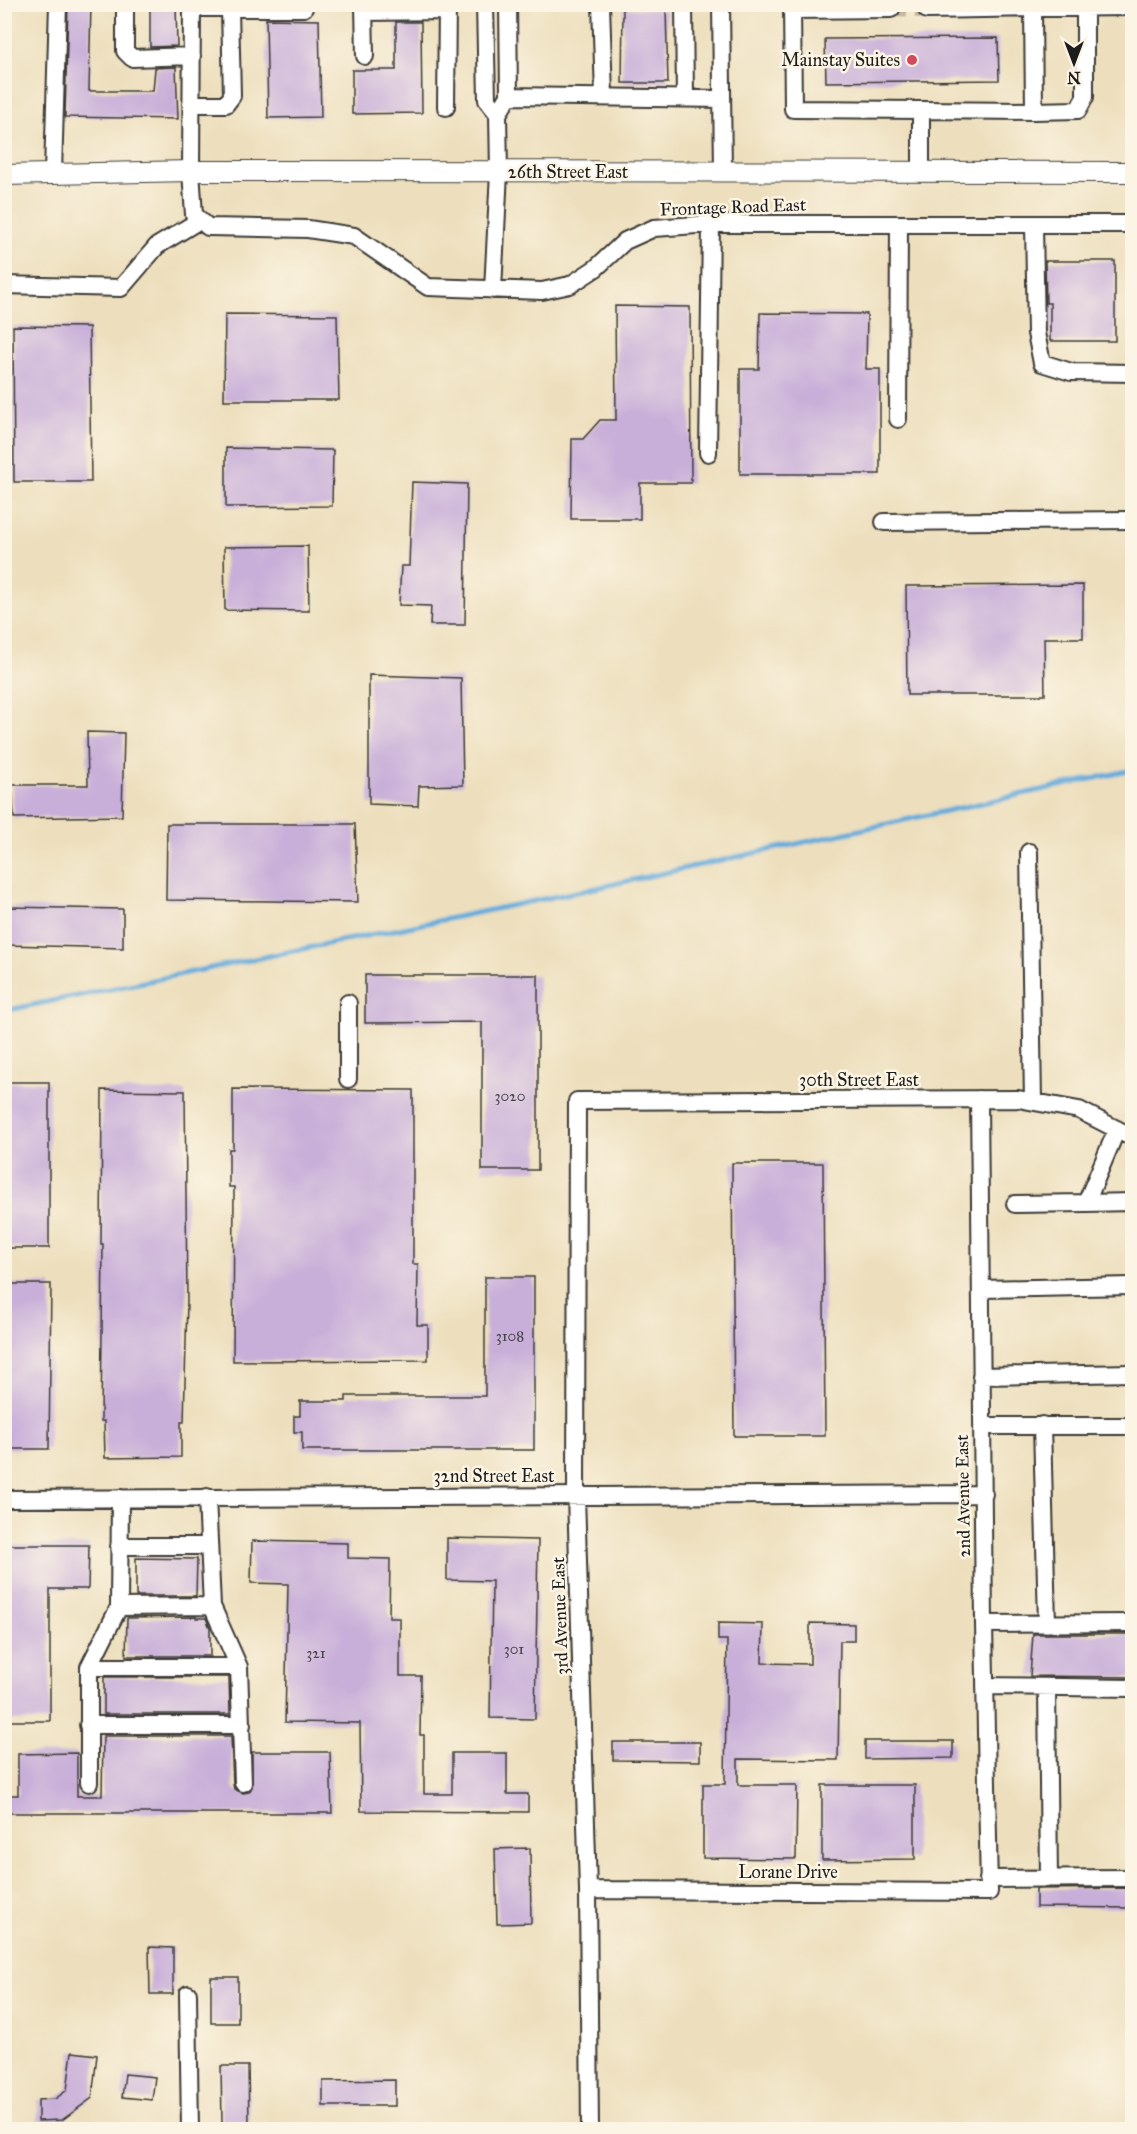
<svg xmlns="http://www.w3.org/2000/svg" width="1137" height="2134" viewBox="0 0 1137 2134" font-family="'IM FELL Great Primer',serif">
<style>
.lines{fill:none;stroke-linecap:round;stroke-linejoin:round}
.stream{stroke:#64abdb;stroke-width:5}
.building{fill:#c8afd9}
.minor-tunnel{stroke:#c3b89d;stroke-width:16;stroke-dasharray:16 8;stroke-linecap:butt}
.minor-casing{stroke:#3b3934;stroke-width:20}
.major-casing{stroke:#3b3934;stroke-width:22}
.minor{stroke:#fff;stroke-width:16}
.major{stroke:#fff;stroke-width:20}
.poi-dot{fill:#d1495b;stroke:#fcf5e5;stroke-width:2}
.labels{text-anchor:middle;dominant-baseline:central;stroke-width:5;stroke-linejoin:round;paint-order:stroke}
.number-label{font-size:15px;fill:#47414b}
.poi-label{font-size:18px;fill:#1c1c1c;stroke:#fcf5e5;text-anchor:end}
.street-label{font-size:18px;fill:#1c1c1c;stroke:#fcf5e5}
</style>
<rect width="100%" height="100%" fill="#fcf5e5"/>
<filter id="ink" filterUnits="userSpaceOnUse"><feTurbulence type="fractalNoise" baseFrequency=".0167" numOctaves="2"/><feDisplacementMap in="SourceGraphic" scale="12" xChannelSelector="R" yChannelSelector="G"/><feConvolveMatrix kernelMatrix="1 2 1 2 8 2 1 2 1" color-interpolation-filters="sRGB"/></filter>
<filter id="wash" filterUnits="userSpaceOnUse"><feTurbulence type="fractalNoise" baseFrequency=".008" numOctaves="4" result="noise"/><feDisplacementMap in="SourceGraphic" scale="24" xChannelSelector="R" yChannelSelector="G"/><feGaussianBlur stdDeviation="1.35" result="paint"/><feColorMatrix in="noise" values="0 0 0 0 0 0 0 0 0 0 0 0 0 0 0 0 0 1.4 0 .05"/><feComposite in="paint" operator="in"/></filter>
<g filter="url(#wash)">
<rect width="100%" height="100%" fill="#eddfbd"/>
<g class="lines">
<path class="stream" d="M4,1011L596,888L1132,770"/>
</g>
<g id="blocks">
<path class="building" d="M68,4H91L89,91H153L155,68L176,67L178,119L65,117Z
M150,4H176L177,46L150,47Z
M623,8L666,10L668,83H622Z
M266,19L319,20L321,117L268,118Z
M396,22H421L422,113L352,114V70H396Z
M998,38L999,80L826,82L825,39Z
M1045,261H1115V341H1050V303H1046Z
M615,306L690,307L691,483H640V519H571L572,439H583L600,420H616Z
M760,313L867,314L866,369H880V474H740V369H759Z
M225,314L337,315L339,400H224Z
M13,326L89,327L91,482H14Z
M226,448L333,450L332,506L226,507Z
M412,482L467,484L465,625H430L431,606L399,605L401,566H409Z
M308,546L309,611L225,610L224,547Z
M1083,585V638H1044L1045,695H907L906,586Z
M369,675L461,678L463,785L419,786L418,806L369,804Z
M87,732L124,733L122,816L14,818L12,785H88Z
M167,824H355L358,902L166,900Z
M5,907L123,909V948L6,945Z
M365,975H538V1170H482V1022L365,1023Z
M4,1082H49V1248H4Z
M233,1089L413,1090V1264H418L417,1325H428V1360L233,1361L234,1187H229V1149H233Z
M102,1090L185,1091L187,1301L184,1422H181V1457L105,1458L104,1421H101L103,1244H101Z
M732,1163H823L825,1436H734Z
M485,1277H534V1450H302V1432H294V1416H300V1401H346V1396H485Z
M4,1284H51L49,1449H4Z
M447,1538L538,1540L535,1719L490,1718L492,1581L447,1580Z
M252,1541L348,1543V1558L390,1559L389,1618H400V1676H421L420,1735H424V1794H452V1753H507V1794H528V1812L361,1811L360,1723L285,1722L288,1584L251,1583Z
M4,1545H89L88,1589H50V1721H4Z
M136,1558L197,1559L196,1596H136Z
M196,1617V1618H206L210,1628V1656H126L127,1618Z
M718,1623L763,1624L762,1663L810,1664V1623L854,1624V1641H840L838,1760L738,1759V1785H797L796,1859L703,1858V1784H725L727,1640H718Z
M1132,1634V1677L1030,1676L1033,1634Z
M104,1677H229L230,1714H104Z
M103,1736H231L233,1784L234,1789L243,1793L249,1792L252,1787V1752H330L332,1813H4V1795H18V1754L77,1753V1796H102Z
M865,1741H953V1758L865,1759Z
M613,1742H700V1761L613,1760Z
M822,1785H915V1859L822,1860Z
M530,1848L531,1923L497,1924L495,1849Z
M1132,1888V1908L1036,1907V1889Z
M149,1947L173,1948V1994H150Z
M211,1977H238V2023H211Z
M72,2052L97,2055L92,2098L62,2120L38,2121V2100L55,2099L67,2090Z
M221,2066H248L249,2122L222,2123Z
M125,2074L155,2077L152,2100L122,2097Z
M395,2080V2106H323V2081Z"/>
</g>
</g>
<g filter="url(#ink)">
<use href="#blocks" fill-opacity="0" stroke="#3b3934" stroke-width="1.5"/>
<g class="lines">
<path class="minor-tunnel" d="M891,9L927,10"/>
<defs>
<path id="minor" d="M125,4V51L132,58L192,56
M192,4L191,171L194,215L200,220
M364,4L365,56
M485,4L487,100L498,114
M601,4L604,96
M684,4L685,98
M721,4L723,172
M792,4L793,109L921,110V172
M192,8H304
M792,10L891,9
M927,10L1033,8
M364,12L447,11
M509,96L722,99
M191,104H226L232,96L230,8
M446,107L447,4
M921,110L1034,111L1033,8L1132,7
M1034,111L1078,110L1085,97V8
M53,173L58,4
M1034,225L1036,333L1042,363L1071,372L1132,373
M4,285L121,288L157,246L200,220L208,227L308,229L354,236L428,287L542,291L570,285L596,268L625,241L654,228L711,224H1132
M493,290L499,172L498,114L509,96L508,4
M898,419L899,224
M708,453L711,224
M884,522L1132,520
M1029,852L1033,1101
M348,1003V1079
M1117,1129L1086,1203L1132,1202
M1015,1204L1086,1203
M981,1289L1132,1286
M981,1376L1132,1373
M1042,1425L1047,1624
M982,1426H1132
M207,1497L212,1606L239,1667L243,1783
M4,1499L984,1494
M119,1546H209
M119,1607L212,1606
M984,1624L1132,1623
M89,1667H239
M985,1686L1132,1688
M1047,1687L1049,1878
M88,1725H242
M89,1783V1667L119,1607L120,1498
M988,1879L1132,1878
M588,1890L989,1892L984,1624L979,1099
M188,1994L190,2130
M590,2130L588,1890L576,1495L577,1101L1018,1099L1079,1110L1132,1137"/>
<path id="major" d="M4,175L191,171L1132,172"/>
</defs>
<use href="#minor" class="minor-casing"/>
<use href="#major" class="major-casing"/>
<use href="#minor" class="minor"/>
<use href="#major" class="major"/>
</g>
</g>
<circle class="poi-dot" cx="912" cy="60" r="6"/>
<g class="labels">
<g class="number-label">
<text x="510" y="1096">3020</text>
<text x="510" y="1336">3108</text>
<text x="514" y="1649">301</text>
<text x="316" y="1653">321</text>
</g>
<g class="poi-label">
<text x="900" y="60">Mainstay Suites</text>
</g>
<g class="street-label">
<text x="568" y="172">26th Street East</text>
<text transform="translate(733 207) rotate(-2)">Frontage Road East</text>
<text x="859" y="1080">30th Street East</text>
<text x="494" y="1476">32nd Street East</text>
<text transform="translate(963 1496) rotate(-91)">2nd Avenue East</text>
<text transform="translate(560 1616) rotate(-92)">3rd Avenue East</text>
<text x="788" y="1872">Lorane Drive</text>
</g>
</g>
<rect width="1137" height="2134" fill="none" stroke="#fcf5e5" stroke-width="24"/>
<g transform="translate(1074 63) rotate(180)" stroke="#fcf5e5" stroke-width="4.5" paint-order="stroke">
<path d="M0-4.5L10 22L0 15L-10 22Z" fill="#1c1c1c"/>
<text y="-9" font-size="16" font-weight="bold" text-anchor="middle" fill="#1c1c1c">N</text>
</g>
</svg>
